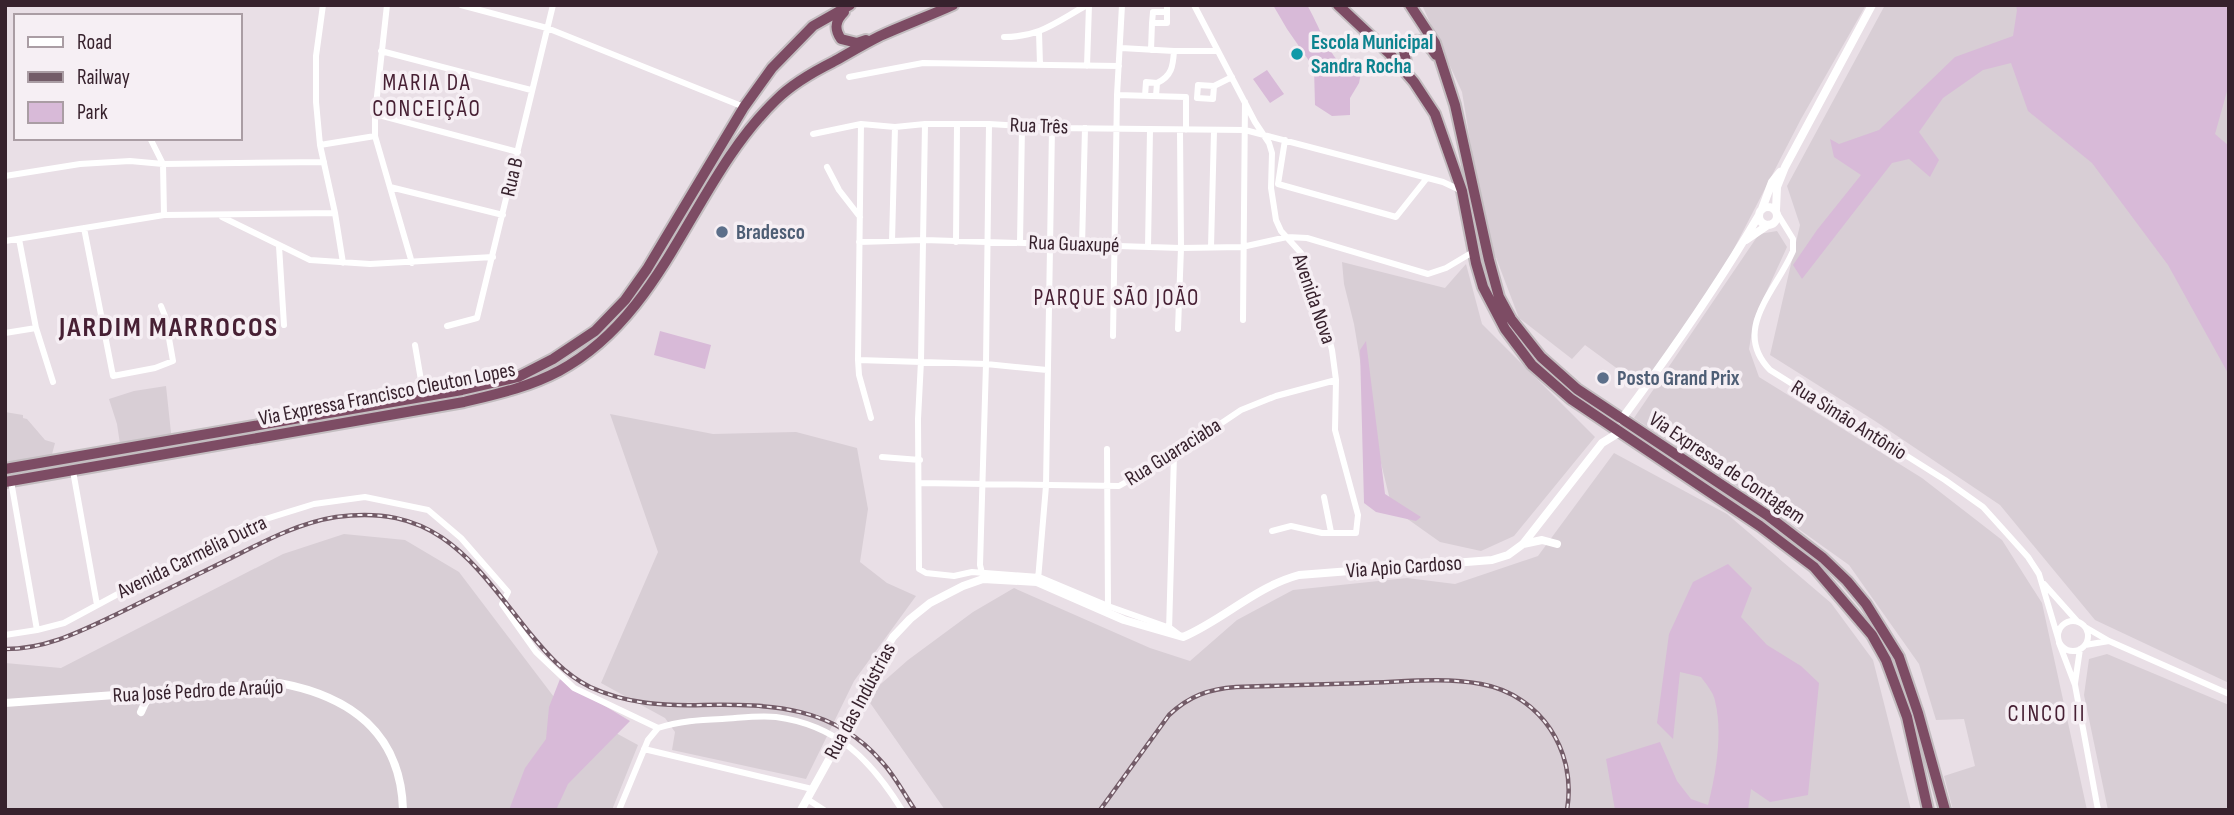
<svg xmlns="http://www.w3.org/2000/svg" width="2234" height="815" viewBox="0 0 2234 815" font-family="'Sofia Sans Condensed',sans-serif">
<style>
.built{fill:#d8ced5}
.green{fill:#d8bad8}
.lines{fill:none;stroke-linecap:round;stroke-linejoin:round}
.trunk-casing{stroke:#c3bdc0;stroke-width:14}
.minor{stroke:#fff;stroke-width:6}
.tertiary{stroke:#fff;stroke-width:8}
.trunk{stroke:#7d4c64;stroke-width:10}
.rail-casing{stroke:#735c68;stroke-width:4.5}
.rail{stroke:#f6eff4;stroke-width:2;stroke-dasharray:5;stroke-linecap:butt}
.tertiary-bridge{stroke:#fff;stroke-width:8}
.culture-dot{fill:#0f9aa8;stroke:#f6eff4;stroke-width:2.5}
.service-dot{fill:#5c6f8a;stroke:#f6eff4;stroke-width:2.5}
.labels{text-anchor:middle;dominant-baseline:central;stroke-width:7;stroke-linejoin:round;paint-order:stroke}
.culture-label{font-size:21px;font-weight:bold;fill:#0d838f;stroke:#f6eff4;text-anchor:start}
.street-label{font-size:21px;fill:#37222d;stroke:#f6eff4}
.service-label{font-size:21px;font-weight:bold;fill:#4e5e75;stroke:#f6eff4;text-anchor:start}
.neighbourhood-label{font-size:23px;letter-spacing:2px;fill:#472034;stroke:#f6eff4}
.district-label{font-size:28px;font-weight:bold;letter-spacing:2px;fill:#472034;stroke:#f6eff4}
</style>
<rect width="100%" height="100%" fill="#e9dfe6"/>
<path class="built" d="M1422,5H1866L1801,119L1724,268L1682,332L1641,386L1585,345L1572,359L1519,318L1484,226L1462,92Z
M1885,5H2229V683L2095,620L2000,505L1875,421L1770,355L1800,225L1787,186Z
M1777,231L1787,247L1754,319L1749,349L1759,377L1922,478L2002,540L2042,603L2087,810H1953L1944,776L1975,766L1964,719L1936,720L1919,664L1849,565L1758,500L1634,418L1759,234Z
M1342,262L1445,288L1466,264L1482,324L1595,437L1514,536L1481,551L1440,542L1392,508L1369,414L1354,324L1344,284Z
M166,386L172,442L121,451L117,424L109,399L134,391Z
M5,412L23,415V418L27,419L45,440L55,443L51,458L5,466Z
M610,414L713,434L796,432L857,448L868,509L860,562L887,583L916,596L854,681L806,779L672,750L675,732L665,718L601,683L658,552Z
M1614,453L1727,514L1831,603L1873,660L1911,810H945L866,697L908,660L973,612L1014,588L1150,648L1190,661L1237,620L1293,590L1407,578L1455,584L1538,556Z
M344,534L405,540L459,572L557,701L638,745L612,810H5V663L61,668L283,554Z
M2107,654L2229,705V810H2108L2084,695L2089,659Z"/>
<path class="green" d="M1273,5H1307C1318,23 1329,57 1345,67C1349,70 1356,71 1361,73L1359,83L1350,98V115L1332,116L1315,105L1314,68L1287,29Z
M2016,5H2229V84L2215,134L2229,146V375L2168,265L2092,163L2028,111L2011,63L1983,70L1943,98L1919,132L1939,160L1930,177L1909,159L1892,163L1802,279L1793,265L1817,230L1861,175L1834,157L1830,139L1839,144L1879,130L1955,57L2013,36L2017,10Z
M1267,70L1284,94L1270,103L1253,79Z
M660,331L711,345L705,369L654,355Z
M1366,341L1385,494L1421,517L1416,521L1376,512L1364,503L1360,350Z
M1728,564L1752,588L1741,617L1767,645L1801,666L1819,683L1808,795L1770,802L1751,789L1748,810H1700L1697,808L1695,810H1615L1606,759L1660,742L1677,781L1691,799L1708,805C1716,774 1723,732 1715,701C1714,693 1706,684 1701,677L1680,672L1673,739L1657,723L1669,634L1693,582Z
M560,679L630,721L568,784L556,810H509L525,768L546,739L549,707Z"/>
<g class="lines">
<defs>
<path id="trunk" d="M1338,5L1389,53L1414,82L1435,114L1462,191L1476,263L1483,287L1505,329L1532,365L1571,399L1760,526L1814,567L1872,635L1886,660L1907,717L1928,810
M1410,5L1435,43L1455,105L1489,260L1499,297L1511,319L1541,357L1577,389L1767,515L1823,558L1847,581L1866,604L1899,657L1918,713L1945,810
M844,12C835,21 834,29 841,39L857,43L866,40
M1407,70L1404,49C1414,34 1428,42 1436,55
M5,469L462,390L518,377L553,359L595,331L625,300L647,269L744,107L772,68L813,26L850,5
M5,482L464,402C497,394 529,387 559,371C666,314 692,181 776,100C792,84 813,72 833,62C849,53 864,44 880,36C904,25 929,16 953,5"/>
</defs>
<use href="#trunk" class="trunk-casing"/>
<path class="minor" d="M323,5L316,56V102L320,145L335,213L343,263
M387,5L375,114V136L412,263
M461,5L547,28L744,107
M1167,5V23H1152L1153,12H1167
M1194,5L1255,122L1269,143L1272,153L1271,188L1276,220L1281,231L1301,253L1324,319L1332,350L1336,380L1335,430L1358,515L1356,533H1322L1291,526L1272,531
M1039,32L1040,65
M1004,37C1040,37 1056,22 1087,5
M1121,48L1174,51H1218
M1151,50L1152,23
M381,51L531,90
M1087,66L1089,5
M849,77L923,63L1119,66
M1157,83C1172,76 1173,66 1174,51
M1214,86L1213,99L1197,98L1198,85L1214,86L1232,77
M1117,95L1186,97V130
M1145,96L1146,82L1157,83L1156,96
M375,114L518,152
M861,124L858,360L859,375L871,418
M925,124L921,361L918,419L919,569L926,573L954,576L972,572L1039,577L1108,606L1170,628L1178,634
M813,134L861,124L895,127L925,124H989L1052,128L1245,130L1443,182L1462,191
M150,138L163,164L164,215
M1285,140L1278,184L1396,217L1427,178
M320,145L375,136
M827,167L839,190L860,217
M5,176L80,164L130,161L163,164L324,162
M390,187L503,215
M1777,213L1793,239V251C1776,291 1731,330 1770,370L1945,480L1983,507L2028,557L2039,574L2058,638
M222,217L310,260L370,264L493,257
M84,228L113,376L155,368L173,361L165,316L161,306
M19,239L36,328L53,382
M5,241L164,215L335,213
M892,241L895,127
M859,242L924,240L1181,248L1242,247L1287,237L1307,238L1428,274L1446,268L1473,252
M956,242L957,124
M1020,242L1022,127
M279,246L284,325
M1082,246L1085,128
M1148,247L1150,130
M1211,247L1214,131
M1243,320L1245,102
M447,326L477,318L553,5
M1178,329L1181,248L1180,131
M5,333L36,328
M1113,336L1117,95L1122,5
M415,345L424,398
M858,360L986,364L1047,370
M1107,449L1108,607
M882,457L920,460
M73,471L97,605
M11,481L37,630
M919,483L1119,486L1174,455L1241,410L1276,396L1336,380
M1324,497L1331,532
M983,577L980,565L986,364L989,124
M1038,580L1046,486L1052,128
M2044,584L2077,621
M2058 636a15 15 0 1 1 30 0a15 15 0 1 1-30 0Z
M2085,627L2109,641L2229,694
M1169,631L1174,455
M5,635L37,630L64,623L246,525L314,504L365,497L428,510L461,538L508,592L502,604L536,652L574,688L658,728
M2059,643L2075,685L2098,810
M2085,645L2109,641
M2075,683L2080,649
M658,728C679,721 700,720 722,719C740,718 759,715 776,717C837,725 871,760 902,810
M644,749L812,789
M807,799L824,810
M619,810L648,740L658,728"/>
<path class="tertiary" d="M1759 216a9 9 0 1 1 18 0a9 9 0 1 1-18 0Z
M1762,209L1772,182L1780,172
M1776,210L1777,187L1785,167L1872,5
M1746,240L1768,225
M1621,420C1670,354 1717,287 1759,215
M1523,544L1542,540L1557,544
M5,703L279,683C350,696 401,733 403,810
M855,710L880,658L893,637L910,619L930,603L963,586L983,579L1037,582L1124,620L1183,637C1223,620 1255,587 1299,575L1492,560L1508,555L1523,544L1602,443L1620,432
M141,712L145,703L152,694
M801,810L832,754"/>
<use href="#trunk" class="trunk"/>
<defs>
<path id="rail" d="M5,649C46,649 79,632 115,615C153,596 191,578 229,559C263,542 298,523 336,517C437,503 473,562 528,631C546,653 564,674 590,687C627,704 664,706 703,705C772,704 834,706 882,762C895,776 904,794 915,810
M1100,810L1169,715C1189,696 1209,689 1236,687C1279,686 1321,684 1364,683C1402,682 1443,677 1481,684C1541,695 1577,751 1567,810"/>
</defs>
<use href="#rail" class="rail-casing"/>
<use href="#rail" class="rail"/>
<path class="tertiary-bridge" d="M832,754L855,710"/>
</g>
<circle class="culture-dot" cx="1297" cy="54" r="7"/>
<g class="service-dot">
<circle cx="722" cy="232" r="7"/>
<circle cx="1603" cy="378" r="7"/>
</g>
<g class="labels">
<g class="culture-label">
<text x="1311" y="42">Escola Municipal<tspan x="1311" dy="24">Sandra Rocha</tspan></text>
</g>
<g class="street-label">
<text transform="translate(1039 126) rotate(2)">Rua Três</text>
<text transform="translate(512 177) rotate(-77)">Rua B</text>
<text transform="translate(1074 244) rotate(2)">Rua Guaxupé</text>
<text transform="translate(1314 299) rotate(71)">Avenida Nova</text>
<text transform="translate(387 394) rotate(-11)">Via Expressa Francisco Cleuton Lopes</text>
<text transform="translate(1849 420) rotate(32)">Rua Simão Antônio</text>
<text transform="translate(1173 452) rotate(-32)">Rua Guaraciaba</text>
<text transform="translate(1727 468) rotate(34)">Via Expressa de Contagem</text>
<text transform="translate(192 557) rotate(-26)">Avenida Carmélia Dutra</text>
<text transform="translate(1404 567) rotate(-4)">Via Apio Cardoso</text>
<text transform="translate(198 691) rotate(-3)">Rua José Pedro de Araújo</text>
<text transform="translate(860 701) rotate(-62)">Rua das Indústrias</text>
</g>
<g class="service-label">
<text x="736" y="232">Bradesco</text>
<text x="1617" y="378">Posto Grand Prix</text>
</g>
<g class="neighbourhood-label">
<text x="427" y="83">MARIA DA<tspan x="427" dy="26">CONCEIÇÃO</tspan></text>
<text x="1117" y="298">PARQUE SÃO JOÃO</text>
<text x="2047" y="714">CINCO II</text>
</g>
<g class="district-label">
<text x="169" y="327">JARDIM MARROCOS</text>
</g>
</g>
<rect width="2234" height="815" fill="none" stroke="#37222d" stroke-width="14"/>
<rect x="14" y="14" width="228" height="126" fill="#f6eff4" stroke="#aa9da4" stroke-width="2"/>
<rect x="28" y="37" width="35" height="10" fill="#ffffff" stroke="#aa9da4" stroke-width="2"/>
<text x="77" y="49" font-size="21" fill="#37222d">Road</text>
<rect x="28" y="72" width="35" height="10" fill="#735c68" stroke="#aa9da4" stroke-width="2"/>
<text x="77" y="84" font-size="21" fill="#37222d">Railway</text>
<rect x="28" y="102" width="35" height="21" fill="#d8bad8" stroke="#aa9da4" stroke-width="2"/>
<text x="77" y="119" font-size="21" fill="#37222d">Park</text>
</svg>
